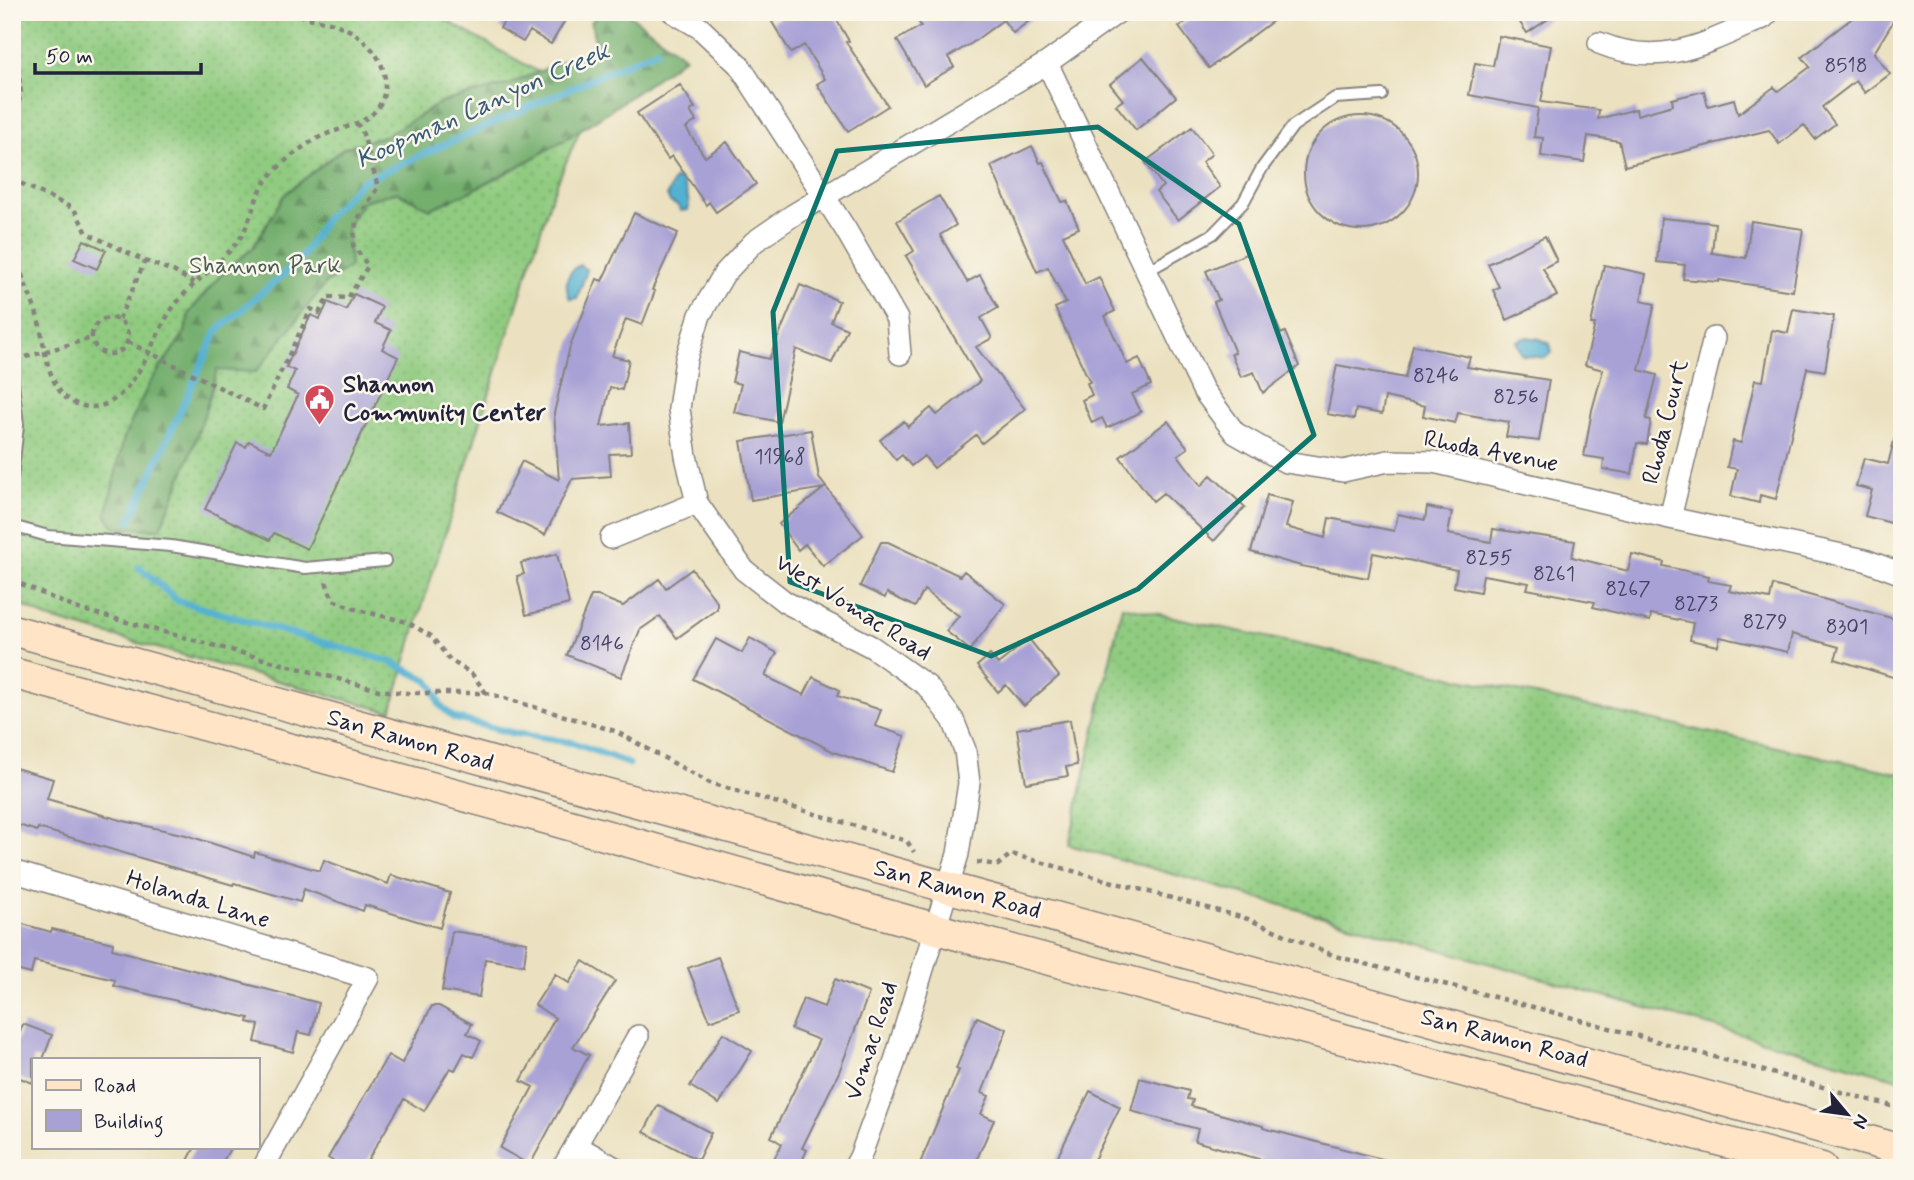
<svg xmlns="http://www.w3.org/2000/svg" width="1914" height="1180" viewBox="0 0 1914 1180" font-family="Mynerve,sans-serif">
<style>
.grass{fill:url(#grass-dots);stroke:#59765e;stroke-width:2}
.forest{fill:url(#forest-firs);stroke:#4b6854;stroke-width:2}
.water{fill:#53b1d1;stroke:#3a6a86;stroke-width:2}
.lines{fill:none;stroke-linecap:round;stroke-linejoin:round}
.stream{stroke:#53b1d1;stroke-width:7}
.building{fill:#a8a1d6}
.service-casing{stroke:#86827e;stroke-width:14}
.minor-casing{stroke:#86827e;stroke-width:24}
.secondary-casing{stroke:#86827e;stroke-width:33}
.path{stroke:#86827e;stroke-width:4.5;stroke-dasharray:5 5;stroke-linecap:butt}
.service{stroke:#fff;stroke-width:10}
.minor{stroke:#fff;stroke-width:21}
.secondary{stroke:#ffe4c6;stroke-width:30}
.marked{fill:none;stroke:#0f766e;stroke-width:5;stroke-linejoin:round}
.labels{text-anchor:middle;dominant-baseline:central;stroke-width:5;stroke-linejoin:round;paint-order:stroke}
.number-label{font-size:21px;fill:#444262}
.park-label{font-size:24px;fill:#485d53;stroke:#fbf7ec}
.poi-label{font-size:24px;font-weight:bold;fill:#22223b;stroke:#fbf7ec;text-anchor:start}
.street-label{font-size:24px;fill:#22223b;stroke:#fbf7ec}
.water-label{font-size:26px;font-style:italic;fill:#365b77;stroke:#fbf7ec}
</style>
<defs>
<pattern id="grass-dots" width="8" height="8" patternUnits="userSpaceOnUse" patternTransform="scale(1.75)"><rect width="8" height="8" fill="#90cb80"/><path d="M2 2h.1M6 6h.1" fill="none" stroke="#7cae70" stroke-width="1.8" stroke-linecap="round"/></pattern>
<pattern id="forest-firs" width="22" height="20" patternUnits="userSpaceOnUse" patternTransform="scale(1.75)"><rect width="22" height="20" fill="#74af6e"/><path d="M5 1l3.5 6h-7zM16 11l3.5 6h-7z" fill="#5f8e5c"/></pattern>
</defs>
<rect width="100%" height="100%" fill="#fbf7ec"/>
<filter id="ink" filterUnits="userSpaceOnUse"><feTurbulence type="fractalNoise" baseFrequency=".0143" numOctaves="2"/><feDisplacementMap in="SourceGraphic" scale="14" xChannelSelector="R" yChannelSelector="G"/><feConvolveMatrix kernelMatrix="1 2 1 2 8 2 1 2 1" color-interpolation-filters="sRGB"/></filter>
<filter id="wash" filterUnits="userSpaceOnUse"><feTurbulence type="fractalNoise" baseFrequency=".00686" numOctaves="4" result="noise"/><feDisplacementMap in="SourceGraphic" scale="28" xChannelSelector="R" yChannelSelector="G"/><feGaussianBlur stdDeviation="1.57" result="paint"/><feColorMatrix in="noise" values="0 0 0 0 0 0 0 0 0 0 0 0 0 0 0 0 0 1.4 0 .05"/><feComposite in="paint" operator="in"/></filter>
<g filter="url(#wash)">
<rect width="100%" height="100%" fill="#ebe1c0"/>
<path class="grass" d="M12,12H431L592,102L552,195L415,629L391,712L47,618L12,600Z
M1122,606L1902,774V1080L1069,845Z"/>
<path class="forest" d="M600,12H626L685,57C606,116 522,171 430,209L397,192L363,201L347,228L350,267L326,283L256,372L217,370C203,425 183,477 160,529L116,528L106,515L124,437L149,384L185,332L189,313L224,271L252,249L285,194L344,148L387,135L442,102L511,84L563,61L597,51L591,22Z"/>
<path class="water" d="M674,179H680C685,186 691,202 688,210L681,211L678,206L670,202L667,196Z
M580,265L587,270L577,298L570,299C564,286 566,272 580,265Z
M1527,337L1540,339L1550,344L1552,352L1545,358L1522,355L1516,341Z"/>
<g class="lines">
<path class="stream" d="M130,521L217,331L300,260L326,218L361,182L657,50
M139,567L178,601L391,662L427,680L433,687L440,705L454,718L513,733L574,743L629,764"/>
</g>
<g id="blocks">
<path class="building" d="M500,12H570L551,44L530,31L523,42L500,28L507,16Z
M789,12H832L849,41L846,42L888,106L848,131L817,84L825,79L804,45L791,53L772,22Z
M913,12H1041L1013,33L1003,20L972,43L948,57L954,67L924,85L897,40L921,26Z
M1199,12H1285L1209,68L1179,27Z
M1513,12H1559L1527,33Z
M1860,12H1899L1874,53L1890,74L1865,93L1856,81L1822,107L1835,124L1815,139L1804,125L1779,144L1769,130L1625,166L1619,141L1588,136L1584,162L1541,156L1543,138L1534,137L1538,108L1469,95L1475,63L1493,66L1499,36L1551,46L1541,102L1599,110L1598,119L1636,109L1637,115L1673,105L1672,99L1704,91L1708,106L1734,99L1738,114L1774,87L1778,91L1810,67L1802,57Z
M1143,57L1176,97L1136,130L1116,105L1123,100L1110,84Z
M680,85L695,108L690,111L696,121L686,128L705,157L727,142L756,184L716,212L709,202L706,205L672,156L668,159L637,113Z
M1304 173a57 57 0 1 1 114 0a57 57 0 1 1-114 0Z
M1192,127L1212,154L1202,162L1220,187L1178,220L1156,192L1163,186L1145,162Z
M1032,146L1040,163L1043,162L1062,202L1067,201L1079,228L1063,235L1085,284L1099,277L1115,311L1105,316L1127,364L1139,358L1151,385L1132,394L1141,412L1107,428L1102,418L1092,423L1082,400L1092,395L1087,383L1090,382L1055,308L1066,303L1048,267L1037,272L991,166Z
M939,196L956,225L940,235L967,282L980,275L998,308L981,318L992,338L976,347L1025,409L982,443L976,435L934,468L924,456L911,466L902,455L896,460L880,440L904,421L908,427L931,408L937,415L980,381L906,256L914,251L897,221Z
M634,213L678,233L652,290L655,291L642,325L626,319L612,356L629,360L622,390L610,387L601,426L629,423L631,453L609,454L611,476L572,479L545,535L497,512L522,461L559,480L554,413L570,346L597,279L602,281Z
M1661,218L1715,223L1712,253L1746,258L1751,221L1803,229L1793,291L1719,280V282L1683,279L1685,265L1657,262Z
M1545,236L1557,261L1543,268L1557,296L1507,320L1493,290L1499,287L1488,264Z
M84,240L106,250L97,269L74,259Z
M1248,253L1281,334L1285,332L1299,366L1263,393L1254,372L1241,377L1231,354L1235,353L1214,302L1219,300L1206,271Z
M1604,265L1646,274L1641,301L1655,304L1639,370L1657,375L1646,419L1651,420L1647,444L1637,443L1632,474L1603,469L1604,459L1584,456L1592,410L1603,370L1585,365L1595,324H1591Z
M800,285L839,301L831,322L847,329L832,363L796,349L779,422L734,412L741,384L732,382L739,352L769,359Z
M354,294L382,307L375,323L391,330L382,349L398,357L307,549L274,533L270,540L205,509L237,443L246,447L249,441L271,452L298,395L287,389L295,371L286,367L311,315L320,319L328,302L346,310Z
M1793,309L1834,316L1825,371L1807,368L1776,499L1760,495L1759,503L1731,496L1737,469L1727,467L1733,441L1741,443L1755,380L1763,381L1772,330L1788,333Z
M1413,345L1470,357L1467,367L1549,380L1539,441L1506,437L1509,422L1458,413L1455,423L1423,416L1425,406L1385,397L1382,414L1356,409L1354,419L1327,414L1337,365L1405,378Z
M1168,421L1188,448L1178,455L1201,486L1211,475L1245,507L1214,541L1163,493L1153,501L1120,457Z
M811,430L819,478L863,535L823,566L805,544L798,550L779,524L824,488L751,500L741,441Z
M1896,433H1902V526L1865,516L1872,490L1856,486L1864,458L1888,464Z
M1267,495L1293,502L1286,527L1325,538L1329,518L1394,531L1398,514L1425,520L1427,507L1452,512L1448,534L1491,542L1493,529L1575,541L1572,557L1628,571L1632,554L1664,562L1663,566L1709,576L1708,581L1731,585L1729,591L1770,599L1773,585L1902,621V680L1835,659L1839,647L1792,634L1788,652L1720,637L1718,646L1690,640L1693,623L1651,614L1650,621L1593,607L1595,602L1527,589L1529,583L1483,575L1480,592L1454,587L1457,570L1373,553L1368,578L1301,566L1251,552Z
M881,542H888L960,576L964,571L1005,604L970,650L946,631L959,616L924,590L915,607L887,593L885,598L860,586Z
M557,554L569,604L526,615L517,576L524,574L521,563Z
M692,569L717,602V609L677,638L660,616L640,630L621,677L567,655L591,596H598L623,606L659,579L666,588Z
M750,638L777,653L765,676L804,695L813,677L840,690L837,696L881,710L875,726L905,736L892,772L834,752L693,679L716,639L742,653Z
M1029,639L1059,676L1024,706L1006,685L998,692L977,666L990,655L998,664Z
M1070,720L1077,765L1066,767L1068,776L1026,783L1017,729Z
M12,767L53,779L47,799L124,821L186,835L254,857L255,852L320,871L324,860L388,884L391,875L450,893L440,928L365,905L363,911L304,889L300,902L234,883L233,885L38,828L37,831L12,823Z
M12,921L51,932L52,929L113,943L112,949L319,1003L311,1035L298,1032L293,1052L255,1042L259,1025L248,1022L249,1018L114,986L115,980L34,961L31,974L12,969Z
M452,931L527,942L524,965L485,959L479,997L442,991Z
M718,957L739,1010L710,1021L688,968Z
M583,961L615,981L573,1047L589,1055L530,1165L500,1148L533,1087L521,1081L555,1018L535,1005L555,974L569,983Z
M835,979L869,993L839,1072L802,1148L807,1150L799,1168H769L782,1144L771,1137L819,1040L791,1029L803,999L824,1007Z
M432,1006H439L472,1024L467,1033L481,1041L473,1057L464,1053L455,1070L450,1068L424,1111L404,1099L363,1168H345L328,1158L388,1055L402,1063Z
M977,1017L1007,1029L982,1093L989,1096L981,1114L994,1120L973,1168H918L959,1070L956,1069Z
M23,1024L52,1035L43,1059H33V1083L12,1075V1053Z
M723,1033L752,1051L719,1104L690,1086Z
M1140,1078L1189,1091L1187,1099L1193,1100L1191,1106L1263,1126V1128L1394,1162L1393,1168H1276L1261,1164L1262,1160L1195,1141L1198,1129L1131,1111Z
M1090,1091L1120,1107L1090,1168H1052Z
M658,1105L711,1133L698,1160L644,1132Z
M195,1147H231L219,1168H184Z"/>
</g>
</g>
<g filter="url(#ink)">
<use href="#blocks" fill-opacity="0" stroke="#86827e" stroke-width="2"/>
<g class="lines">
<defs>
<path id="service" d="M1147,271L1213,234L1243,203L1262,168L1293,126L1335,98L1382,95
M12,374L18,425L12,478
M12,526L48,536L171,546L305,568L385,561"/>
<path id="minor" d="M673,12L700,28L739,65L846,230L897,319L900,354
M1599,43C1662,69 1706,43 1763,18L1769,12
M1047,63L1203,390L1235,433L1286,462L1343,471L1388,461L1434,462L1670,518L1865,560L1902,574
M1670,518L1714,338
M611,538L697,503
M12,871L368,978L263,1168
M577,1146L615,1168
M563,1168L638,1036
M854,1168L860,1157L894,1064L958,854L969,783L965,750L953,720L927,686L872,647L785,602L744,570L697,503L686,456L679,409L686,359L700,315L724,274L754,242L793,215L1047,63L1118,12"/>
<path id="secondary" d="M12,630C641,806 1272,975 1902,1150
M12,673L541,817L983,942L1822,1168"/>
</defs>
<use href="#service" class="service-casing"/>
<use href="#minor" class="minor-casing"/>
<use href="#secondary" class="secondary-casing"/>
<path class="path" d="M12,18L21,92L12,134
M12,179L74,209L87,233L145,261L173,271L194,283
M12,278L22,275C27,289 33,302 37,315C45,341 44,373 63,395C69,402 82,407 91,407C134,407 151,339 172,309C190,283 220,265 238,241C253,221 253,194 271,175C283,162 300,148 316,139C343,124 384,126 385,84C386,54 356,29 329,22C316,19 305,19 294,12
M92 336a18 18 0 1 1 36 0a18 18 0 1 1-36 0Z
M119,319L145,261
M128,342L263,409L311,309L319,313L328,297L348,298L368,266L353,245L356,222L378,187L363,134L358,125
M26,357L92,338
M12,580L75,608L379,690L407,693H487L615,731L710,783L907,841L914,852
M326,582L333,600L358,610L407,622L431,636L450,660L472,674L486,693
M977,862L998,865L1011,854L1248,919L1335,956L1537,1008L1902,1109"/>
<use href="#service" class="service"/>
<use href="#minor" class="minor"/>
<use href="#secondary" class="secondary"/>
</g>
</g>
<path class="marked" d="M1098,127L1239,224L1314,435L1138,589L991,656L790,582L773,312L837,151Z"/>
<defs>
<symbol id="civic-pin" viewBox="-11 -11 22 30"><path d="M0 17L-7.5 6A9.5 9.5 0 1 1 7.5 6Z" fill="#d1495b" stroke="#fbf7ec"/><path d="M-.6-6.5H3V-4.5H.6V-3L4-1V1h2V6H-6V1h2V-1L-.6-3ZM-1.2 2.5V6h2.4V2.5Z" fill="#fff"/></symbol>
</defs>
<g fill-rule="evenodd">
<use href="#civic-pin" x="302" y="382" width="35" height="47"/>
</g>
<g class="labels">
<g class="number-label">
<text x="1846" y="66">8518</text>
<text x="1436" y="376">8246</text>
<text x="1516" y="397">8256</text>
<text x="780" y="457">11968</text>
<text x="1489" y="558">8255</text>
<text x="1554" y="574">8261</text>
<text x="1628" y="589">8267</text>
<text x="1696" y="604">8273</text>
<text x="1765" y="622">8279</text>
<text x="1847" y="627">8301</text>
<text x="602" y="644">8146</text>
</g>
<g class="park-label">
<text x="265" y="266">Shannon Park</text>
</g>
<g class="poi-label">
<text x="343" y="385">Shannon<tspan x="343" dy="28">Community Center</tspan></text>
</g>
<g class="street-label">
<text transform="translate(1666 422) rotate(-76)">Rhoda Court</text>
<text transform="translate(1491 452) rotate(11)">Rhoda Avenue</text>
<text transform="translate(853 608) rotate(32)">West Vomac Road</text>
<text transform="translate(410 741) rotate(16)">San Ramon Road</text>
<text transform="translate(957 890) rotate(15)">San Ramon Road</text>
<text transform="translate(198 900) rotate(17)">Holanda Lane</text>
<text transform="translate(1504 1039) rotate(15)">San Ramon Road</text>
<text transform="translate(872 1041) rotate(-72)">Vomac Road</text>
</g>
<g class="water-label">
<text transform="translate(483 106) rotate(-24)">Koopman Canyon Creek</text>
</g>
</g>
<rect width="1914" height="1180" fill="none" stroke="#fbf7ec" stroke-width="42"/>
<rect x="32" y="1058" width="228" height="91" fill="#fbf7ec" stroke="#a4a2a5" stroke-width="2"/>
<rect x="46" y="1080" width="35" height="10" fill="#ffe4c6" stroke="#a4a2a5" stroke-width="2"/>
<text x="94" y="1092" font-size="21" fill="#22223b">Road</text>
<rect x="46" y="1110" width="35" height="21" fill="#a8a1d6" stroke="#a4a2a5" stroke-width="2"/>
<text x="94" y="1128" font-size="21" fill="#22223b">Building</text>
<g transform="translate(1847 1114) rotate(119)" stroke="#fbf7ec" stroke-width="5" paint-order="stroke">
<path d="M0-5L12 26L0 18L-12 26Z" fill="#22223b"/>
<text y="-10" font-size="19" font-weight="bold" text-anchor="middle" fill="#22223b">N</text>
</g>
<path d="M35 63v10h166v-10" fill="none" stroke="#22223b" stroke-width="3.5"/>
<text x="46" y="63" font-size="21" fill="#22223b" stroke="#fbf7ec" stroke-width="5" paint-order="stroke">50 m</text>
</svg>
